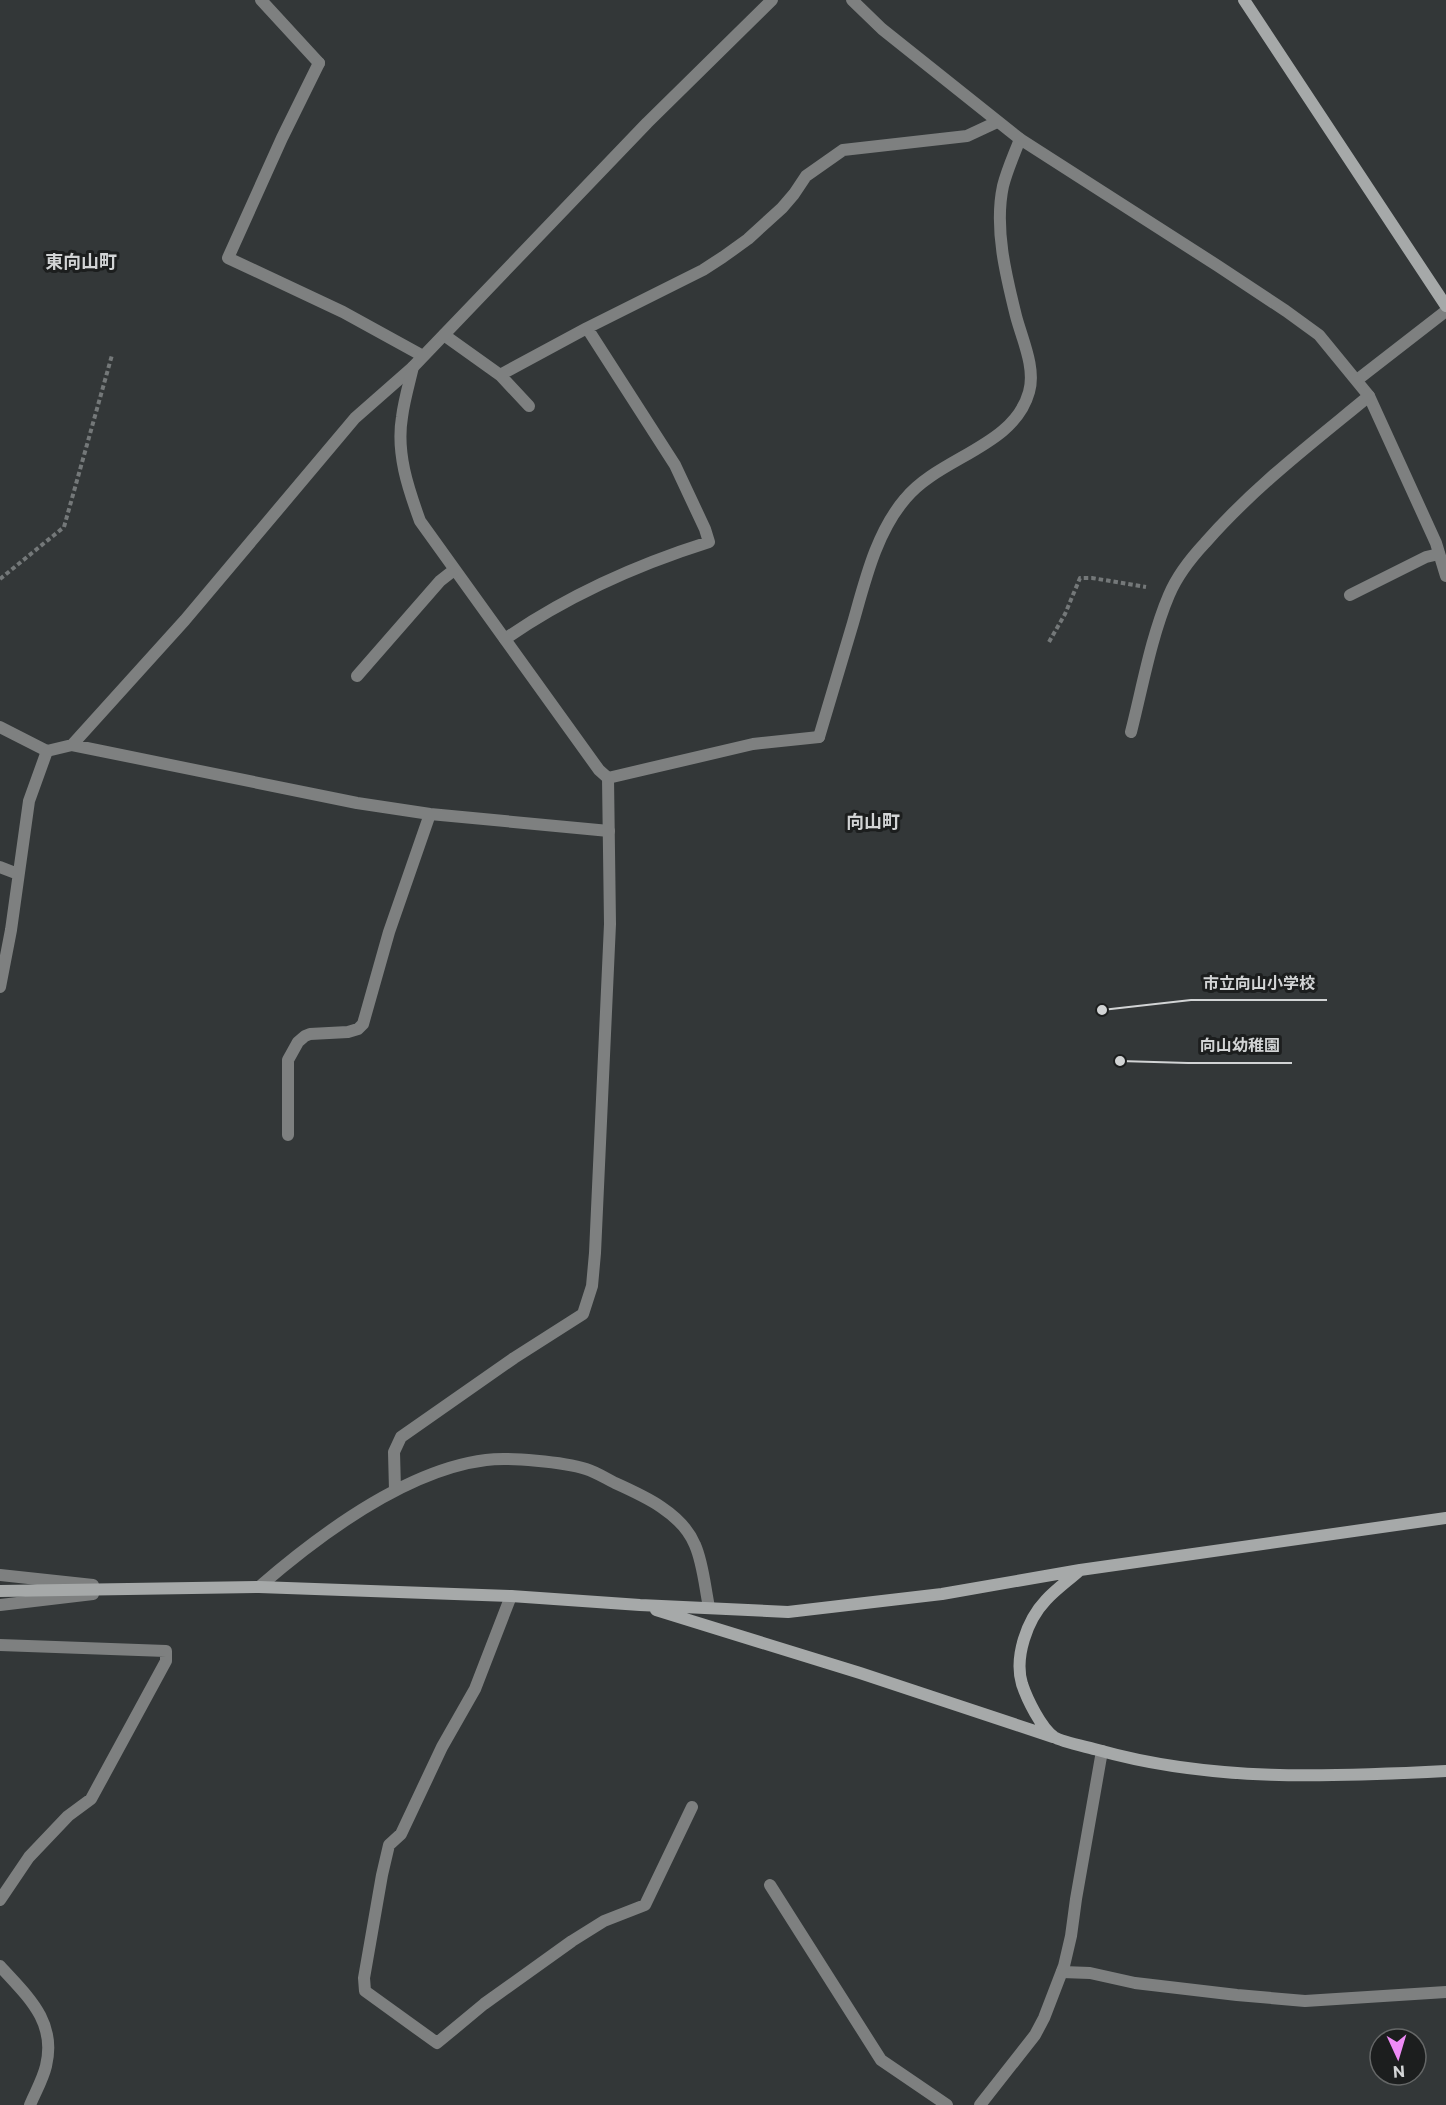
<svg xmlns="http://www.w3.org/2000/svg" width="1446" height="2105" viewBox="0 0 1446 2105" font-family="Commissioner,'Noto Sans JP',sans-serif">
<style>
.lines{fill:none;stroke-linecap:round;stroke-linejoin:round}
.path{stroke:#747879;stroke-width:4;stroke-dasharray:4.5 3;stroke-linecap:butt}
.lane{stroke:#7e8080;stroke-width:12}
.street{stroke:#7e8080;stroke-width:12}
.secondary{stroke:#a6a9a9;stroke-width:12}
.labels{text-anchor:middle;dominant-baseline:central;stroke-width:6;stroke-linejoin:round;paint-order:stroke}
.quarter-label{font-size:18px;font-weight:bold;fill:#d2d4d5;stroke:#1c1e1e}
.leader{fill:none;stroke:#d2d4d5;stroke-width:2}
.callout-dot{fill:#d2d4d5;stroke:#1c1e1e;stroke-width:2}
.callout-label{font-size:16px;text-anchor:middle;font-weight:bold;fill:#d2d4d5;stroke:#1c1e1e;stroke-width:6;stroke-linejoin:round;paint-order:stroke}
</style>
<rect width="100%" height="100%" fill="#333738"/>
<g class="lines">
<path class="path" d="M0,579L64,527L112,355
M1049,642L1065,614L1080,578H1092L1146,587"/>
<path class="lane" d="M261,0L319,63
M444,335L500,375L529,406
M500,375L587,328L703,270L723,257L748,239L782,208L794,194L806,176L843,150L967,136L997,122
M1350,595L1426,557L1439,554
M505,639C567,596 636,565 709,542L705,529L675,465L587,328
M0,727L47,751L72,745L357,803L430,814L609,831
M1131,732C1142,689 1151,637 1169,595C1177,576 1191,558 1205,543C1254,487 1312,443 1369,396
M819,737C830,699 842,661 853,623C865,581 876,533 905,499C939,457 1014,447 1029,392C1036,368 1022,339 1016,316C1006,276 994,228 1003,186C1007,170 1014,155 1020,139
M72,745L185,620L355,418L413,367
M288,1135V1060L298,1042L305,1036L310,1034L348,1032L358,1029L363,1024L389,932L430,814
M511,1596L475,1689L442,1747L401,1834L389,1845L382,1875L364,1978L365,1991L437,2043L484,2004L572,1941L604,1921L645,1905L692,1807
M0,1645L166,1651V1661L91,1799L68,1816L29,1857L0,1900
M1062,1972L1090,1973L1135,1983L1237,1995L1305,2001L1446,1992"/>
<path class="street" d="M852,0L882,29L1020,139L1218,266L1286,311L1319,335L1369,396L1436,543L1446,576
M319,63L282,138L228,258L343,312L423,356
M1357,380L1446,311
M357,676L440,581L454,570
M608,778L753,744L819,737
M0,867L18,874
M0,987L11,930L29,801L47,751
M395,1490L394,1452L401,1437L514,1358L583,1314L592,1286L595,1253L610,924L608,778L599,770L420,521C408,488 396,453 402,417C404,401 409,384 413,367L647,123L772,0
M0,1575L93,1585
M259,1587C319,1535 405,1470 486,1460C509,1457 564,1462 586,1469C596,1472 605,1478 615,1483C644,1496 682,1513 695,1545C703,1563 705,1588 709,1607
M0,1605L93,1594
M770,1885L881,2060L947,2105
M0,1966C27,1996 57,2021 46,2066C43,2079 35,2093 30,2105
M980,2105L1035,2035L1044,2018L1064,1966L1071,1936L1076,1899L1102,1751"/>
<path class="secondary" d="M1244,0L1446,306
M1080,1570C1069,1580 1056,1589 1046,1600C1027,1620 1014,1657 1022,1684C1027,1699 1041,1728 1054,1737C1062,1742 1088,1747 1098,1750C1211,1782 1330,1777 1446,1771
M0,1591L259,1587L511,1596L640,1605L788,1612L942,1594L1080,1570L1446,1518
M656,1610L860,1673L1053,1737"/>
</g>
<g class="labels">
<g class="quarter-label">
<text x="81" y="261">東向山町</text>
<text x="873" y="821">向山町</text>
</g>
</g>
<path class="leader" d="M1102 1010L1191 1000H1327M1120 1061L1188 1063H1292"/>
<g class="callout-dot">
<circle cx="1102" cy="1010" r="6"/>
<circle cx="1120" cy="1061" r="6"/>
</g>
<g class="callout-label">
<text x="1259" y="989">市立向山小学校</text>
<text x="1240" y="1051">向山幼稚園</text>
</g>
<g transform="translate(1398 2057) rotate(176)"><circle r="28" fill="#1c1e1e" stroke="#656767" stroke-width="1.5"/>
<path d="M0-4.5L10 22L0 15L-10 22Z" fill="#ef8bf6"/>
<text y="-9" font-size="16" font-weight="bold" text-anchor="middle" fill="#d2d4d5">N</text>
</g>
</svg>
